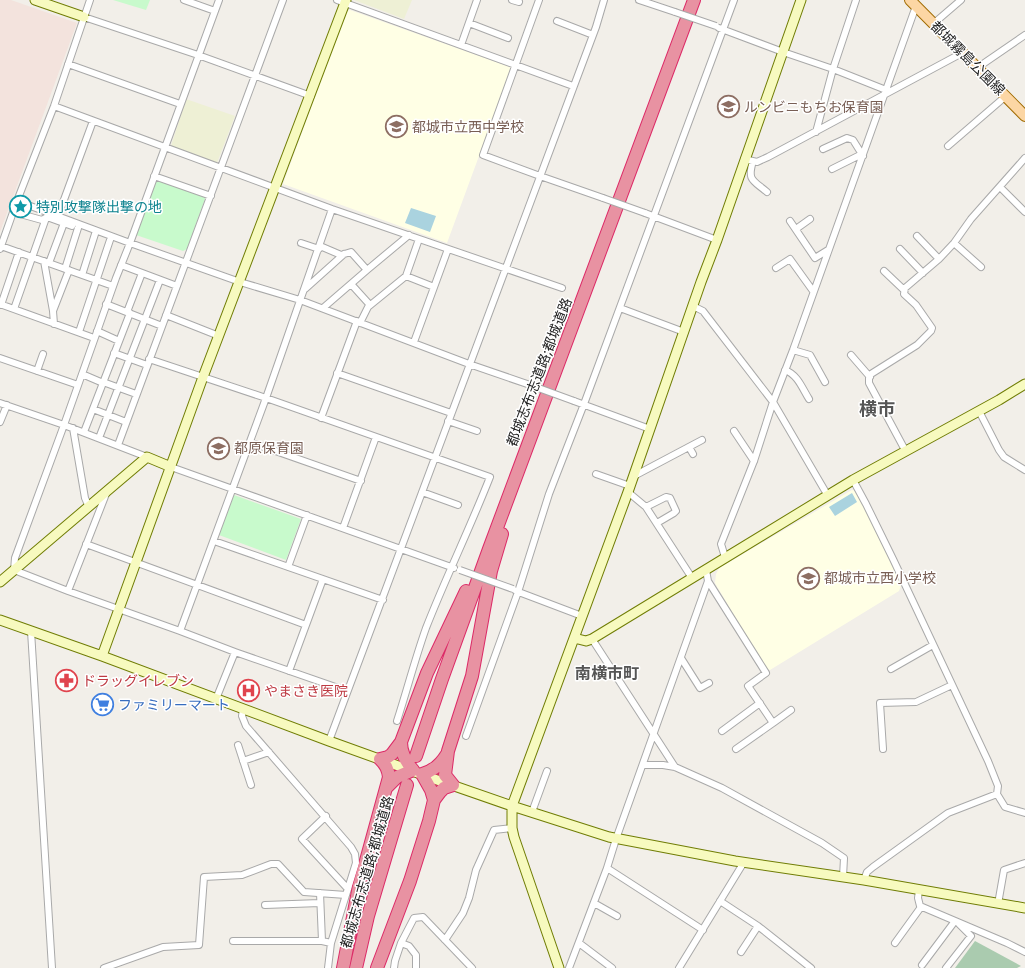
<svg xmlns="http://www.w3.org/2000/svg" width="1025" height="968" viewBox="0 0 1025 968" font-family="Poppins,'Noto Sans JP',sans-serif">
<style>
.education{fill:#ffffe5}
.military{fill:#f3e3dd}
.farmland{fill:#eef0d5}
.cemetery{fill:#aacbaf}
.park{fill:#c8facc}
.water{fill:#aad3df}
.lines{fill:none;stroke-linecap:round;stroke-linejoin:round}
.street-casing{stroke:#a9a9a9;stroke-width:8}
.secondary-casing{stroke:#707d05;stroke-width:11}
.primary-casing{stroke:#a06b00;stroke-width:12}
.highway-casing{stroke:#dc2a67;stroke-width:14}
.street{stroke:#fff;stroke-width:6}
.secondary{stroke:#f7fabf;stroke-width:9}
.primary{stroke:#fcd6a4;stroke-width:10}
.highway{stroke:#e892a2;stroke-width:12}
.street-bridge-casing{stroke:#a9a9a9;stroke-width:8;stroke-linecap:butt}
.street-bridge{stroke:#fff;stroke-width:6}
.labels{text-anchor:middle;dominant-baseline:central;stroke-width:3;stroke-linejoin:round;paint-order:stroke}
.street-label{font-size:14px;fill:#222;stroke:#fff}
.education-label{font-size:14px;fill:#785e54;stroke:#fff;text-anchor:start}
.culture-label{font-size:14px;fill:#0d838f;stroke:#fff;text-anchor:start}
.health-label{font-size:14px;fill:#be3a42;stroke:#fff;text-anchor:start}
.shop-label{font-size:14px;fill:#366cbe;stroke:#fff;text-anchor:start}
.quarter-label{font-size:16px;font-weight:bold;fill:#555;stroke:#fff}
.district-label{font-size:18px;font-weight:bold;fill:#555;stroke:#fff}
</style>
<rect width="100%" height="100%" fill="#f2efe9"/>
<path class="education" d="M350,10L510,67L511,69L447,243L283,184L346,12Z
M852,490L856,491L862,502L902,583L899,591L770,670L766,669L715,583L716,574L719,568Z"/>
<path class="military" d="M0,0H11L77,23L0,232Z"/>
<path class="farmland" d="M354,0H412L404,19Z
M186,99L235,116L217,163L171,146Z"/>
<path class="cemetery" d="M975,941L1021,966L1017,968H955Z"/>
<path class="park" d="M113,0H150L146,10Z
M156,178L206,196L187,249L183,251L136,235Z
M234,495L301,519L286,560L219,535Z"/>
<path class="water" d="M411,208L436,216L430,232L405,223Z
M852,493L857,502L835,516L829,507Z"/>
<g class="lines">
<defs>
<path id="street" d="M184,0L215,11
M219,0L130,243L116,278L64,425L15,558L14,570L68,591L180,631L266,398L332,209
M337,0L573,86
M512,0L519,2
M539,0L483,155L540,176L603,198
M639,0L675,12
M84,17L198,55L311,96
M557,21L593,35
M469,23L508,38
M933,24L961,0
M719,28L783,52L833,69L886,90
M461,45L477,0
M68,64L180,104
M977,68L1025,35
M54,106L332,209L562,288
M816,132L833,69L856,0
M948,146L1006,96
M823,149L847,138L853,140L863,156
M744,159L757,162L768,157L962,53
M753,161C747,181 753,180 767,192
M832,169L862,154
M154,176L211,196
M1000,187L1025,212
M17,201L130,243L240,282L300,300L469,364L533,386
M13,212L42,220L47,217L72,226
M645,213L717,240
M58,216L93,121
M790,221L815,258L828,250
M796,229L810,219
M917,236L939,259
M419,239L406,276L434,287
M301,243L319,249
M954,243L981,267
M1,246L113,286
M320,246L341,255L351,252L367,270L323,308
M0,249L17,201L54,106L90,0
M900,249L923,273
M44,261L53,311
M49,263L64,223
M121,265L177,286
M776,268L790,259L813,291
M65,269L78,228
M367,270L409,235
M884,271L904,290
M82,275L95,234
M351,284L370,305
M305,289L344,254
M0,304L94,338
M106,304L162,326
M1,305L19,252
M693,306L703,311L773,402L828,496
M620,308L684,332
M14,309L46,218
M127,312L142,273
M166,315L219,336
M360,323L368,307L406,276
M54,324L53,311L69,270
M97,331L119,341
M79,332L110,240
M414,342L448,249
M793,350L810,355L825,382
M114,353L147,365
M851,355L870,377
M0,358L78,385
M149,359L266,398L490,477C470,528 446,577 426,628C415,659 407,690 397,721
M785,370C798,375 802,388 809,399
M37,371L43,354
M337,373L451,413
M82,374L103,383
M103,382L136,394
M574,401L650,429
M0,403L64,425L147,457
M93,409L126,422
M979,411L999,450L1004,457L1025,470
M321,418L357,321
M448,421L477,431
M0,422L7,405
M73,428L85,498L89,507
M734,431L754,461
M84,432L130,313
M99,438L160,280
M250,442L361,481
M118,445L283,0
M689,447L693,454
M905,450L869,383V378L871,374L917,345L931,331L932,328L916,305L904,294L905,288L939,259L954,243L971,219L1025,158
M171,467L454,568
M596,474L630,486
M634,476L702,440
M853,480L866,504L893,559L988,761L998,786L997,794L1005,807L1025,813
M422,492L458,505
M628,492L646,507L692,578
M646,507L666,497L670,498L676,511L674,513L657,523
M343,528L376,437
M214,541L383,600
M86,544L306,625
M725,557L721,544L754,461L773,402L793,350L916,6
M288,567L307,515
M708,581L766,673L748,686L773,723L736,749
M68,591L106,494
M516,591L582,616
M31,631L52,968
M180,631L235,652L347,691
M592,639L675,767
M681,658L700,688L709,683
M891,669L933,645
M289,671L323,579
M216,699L235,652
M243,709L242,716L246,726L351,847L355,854L356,863L331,943
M773,723L791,710
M722,731L760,703
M466,736L518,592L549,494L584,404L734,0
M329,741L596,27L604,0
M238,745L251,785
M883,749L880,703L916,702L952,685
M243,761L269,752
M643,765H663L675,767L722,788L822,843L844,858L843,877
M532,812L547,771
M326,816L302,839L348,889
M607,868L703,930
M864,880L867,872L873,867L948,813L997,794
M919,890L918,898L920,906L1007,943L1025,952
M320,893L322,941L331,943L328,968
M720,901L758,926L811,968
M594,903L617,916
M998,904L1004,870L1025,863
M265,905L320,903
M445,940L463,913L469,898L476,870L494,830L512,828
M233,941H322
M579,943L612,968
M895,943L921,907
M741,952L758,926
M922,965L955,921
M104,968L163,947L199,945L204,877L242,875L271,864H278L304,892L346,895
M394,968L395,961L401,943
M416,968V955L409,946L401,943L414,918L423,917L472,968
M569,968L607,868L616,839L708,581L706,570
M679,968L744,862
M946,968L971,936L959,924"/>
<path id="secondary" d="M35,0L84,17
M0,582L147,457L171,467
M0,620L102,656L329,741L440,781L512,806L609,837L735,861L864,880L1025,908
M574,638L586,641L592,639L853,480L999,400L1025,384
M102,656L203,377L346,0
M559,968L514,837L512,828V806L628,492L701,282L717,240L801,0"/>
<path id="primary" d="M910,0L1025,116"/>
<path id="highway" d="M416,756L442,679L489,549L694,0
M380,759L388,757L392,754L401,742L427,673L466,591
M386,788L397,777L413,770C406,762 401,753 401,742
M434,800L431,790L422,774C434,771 441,764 447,754
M343,968L359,886L389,777C388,769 386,765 380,759
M356,968L368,916L407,785
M377,968L410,881L429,821L434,800L440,792L444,788L453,785L445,775L448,751L472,676L491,571L502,534"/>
</defs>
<use href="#street" class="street-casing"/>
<use href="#secondary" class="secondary-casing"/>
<use href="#primary" class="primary-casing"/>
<use href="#highway" class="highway-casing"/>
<use href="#street" class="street"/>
<use href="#secondary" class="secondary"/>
<use href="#primary" class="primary"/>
<use href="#highway" class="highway"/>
<defs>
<path id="street-bridge" d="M675,12L716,26
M603,198L645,213
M533,386L574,401
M460,570L513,589"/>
</defs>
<use href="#street-bridge" class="street-bridge-casing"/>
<use href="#street-bridge" class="street-bridge"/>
</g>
<defs>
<symbol id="school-ring" viewBox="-11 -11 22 22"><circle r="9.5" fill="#fff" stroke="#8d6e63" stroke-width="1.5"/><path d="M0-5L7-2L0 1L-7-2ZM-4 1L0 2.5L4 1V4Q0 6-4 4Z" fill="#8d6e63"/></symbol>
<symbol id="sight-ring" viewBox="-11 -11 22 22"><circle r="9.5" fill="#fff" stroke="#0f9aa8" stroke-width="1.5"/><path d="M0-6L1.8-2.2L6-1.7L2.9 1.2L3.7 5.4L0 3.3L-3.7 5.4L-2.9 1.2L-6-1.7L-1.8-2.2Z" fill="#0f9aa8"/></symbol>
<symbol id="pharmacy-ring" viewBox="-11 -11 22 22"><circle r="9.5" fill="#fff" stroke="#e0444e" stroke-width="1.5"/><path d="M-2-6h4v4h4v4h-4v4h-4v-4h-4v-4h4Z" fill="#e0444e"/></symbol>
<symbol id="hospital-ring" viewBox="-11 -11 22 22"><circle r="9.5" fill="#fff" stroke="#e0444e" stroke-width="1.5"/><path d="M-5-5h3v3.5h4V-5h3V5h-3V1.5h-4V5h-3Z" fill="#e0444e"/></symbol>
<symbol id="supermarket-ring" viewBox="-11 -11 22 22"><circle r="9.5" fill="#fff" stroke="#3f7fe0" stroke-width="1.5"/><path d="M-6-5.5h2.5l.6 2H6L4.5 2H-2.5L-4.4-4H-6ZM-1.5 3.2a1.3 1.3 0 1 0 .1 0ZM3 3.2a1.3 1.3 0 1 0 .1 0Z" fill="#3f7fe0"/></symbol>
</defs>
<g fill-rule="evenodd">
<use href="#school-ring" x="716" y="94" width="25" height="25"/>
<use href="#school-ring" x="384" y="114" width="25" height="25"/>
<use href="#sight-ring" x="8" y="194" width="25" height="25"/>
<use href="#school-ring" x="206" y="436" width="25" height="25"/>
<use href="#school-ring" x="796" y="566" width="25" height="25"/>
<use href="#pharmacy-ring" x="54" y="668" width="25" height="25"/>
<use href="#hospital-ring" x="236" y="678" width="25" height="25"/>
<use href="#supermarket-ring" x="90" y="692" width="25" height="25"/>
</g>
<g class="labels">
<g class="street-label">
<text transform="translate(968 58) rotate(45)">都城霧島公園線</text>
<text transform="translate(539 372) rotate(-69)">都城志布志道路;都城道路</text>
<text transform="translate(367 872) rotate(-74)">都城志布志道路;都城道路</text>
</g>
<g class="education-label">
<text x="744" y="107">ルンビニもちお保育園</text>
<text x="412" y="127">都城市立西中学校</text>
<text x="234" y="448">都原保育園</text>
<text x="824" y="578">都城市立西小学校</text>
</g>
<g class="culture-label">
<text x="36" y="207">特別攻撃隊出撃の地</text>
</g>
<g class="health-label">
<text x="82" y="681">ドラッグイレブン</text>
<text x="264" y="691">やまさき医院</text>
</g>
<g class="shop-label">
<text x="118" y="705">ファミリーマート</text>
</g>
<g class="quarter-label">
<text x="607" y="673">南横市町</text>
</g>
<g class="district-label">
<text x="877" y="408">横市</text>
</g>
</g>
</svg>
